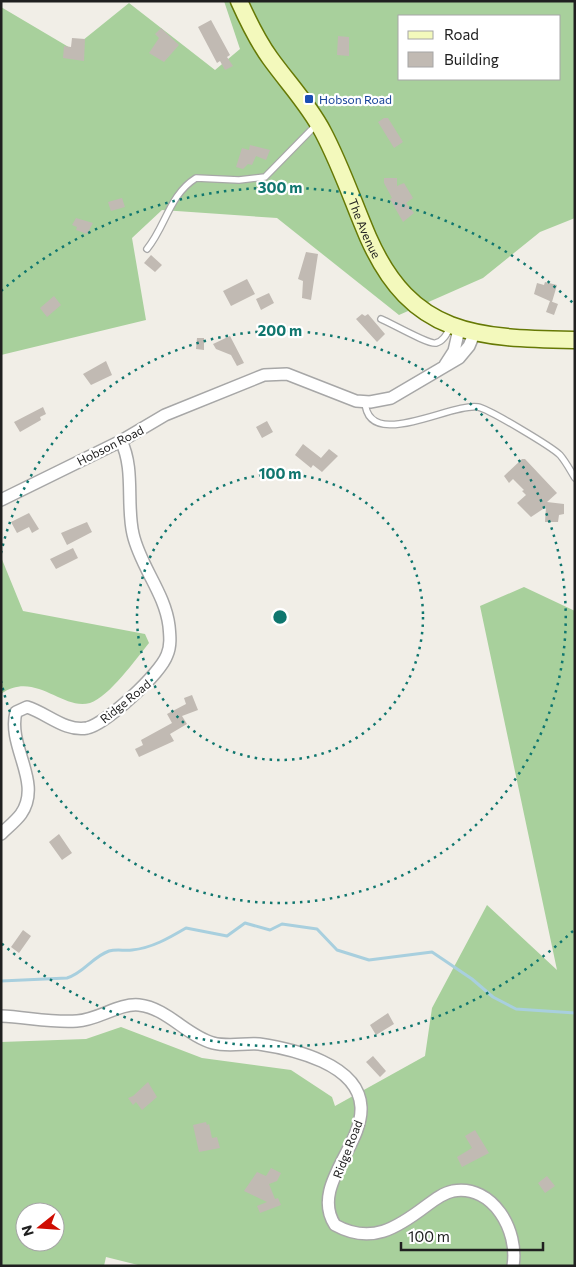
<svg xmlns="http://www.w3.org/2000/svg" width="576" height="1267" viewBox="0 0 576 1267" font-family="Commissioner,sans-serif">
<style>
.forest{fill:#a8d09c;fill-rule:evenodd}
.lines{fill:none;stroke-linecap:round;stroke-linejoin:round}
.stream{stroke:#a8cfde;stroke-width:3}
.building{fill:#c1bab3}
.lane-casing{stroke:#a7a7a7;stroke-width:8}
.street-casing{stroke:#a7a7a7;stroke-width:14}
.secondary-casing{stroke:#667905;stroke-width:19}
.lane{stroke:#fff;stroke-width:5.5}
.street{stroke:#fff;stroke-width:11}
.secondary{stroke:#f3f9bc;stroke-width:16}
.ring{fill:none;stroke:#0f766e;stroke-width:2.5;stroke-dasharray:2.5 5}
.transit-dot{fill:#1a4fb4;stroke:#fff;stroke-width:2}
.labels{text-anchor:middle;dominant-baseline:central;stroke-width:4.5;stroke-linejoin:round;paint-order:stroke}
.transit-label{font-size:12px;fill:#164399;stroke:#fff;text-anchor:start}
.street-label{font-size:12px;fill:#202020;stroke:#fff}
.centre{fill:#0f766e;stroke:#fff;stroke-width:2.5}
.ring-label{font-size:15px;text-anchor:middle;font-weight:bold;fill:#0f766e;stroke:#fff;stroke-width:4.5;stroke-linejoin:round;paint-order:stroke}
</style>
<rect width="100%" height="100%" fill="#f1eee7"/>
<path class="forest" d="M224,1H575V218L540,232L483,278L399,315L277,218L162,210L132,238L146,320L1,355V7L72,49L129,3L215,70L240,49ZM400,16H560V79H400Z
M1,557L23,611L145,634L149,643C136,659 109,697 90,703C62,711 35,670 1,694Z
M524,587L575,611V1266H142L106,1257L104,1266H1V1042L86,1039L121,1027L202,1058L291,1070L332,1097L335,1106L425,1056L432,1008L487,905L557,970L480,606ZM25,1212H55V1242H25Z"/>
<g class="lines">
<path class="stream" d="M1,981L67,978C84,973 92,957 109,951C116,949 125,951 132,950C152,948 169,938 186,928L227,936L245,923L270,930L282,924L317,929L337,950L369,960L432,952L472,979L493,997L516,1009L575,1013"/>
</g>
<path class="building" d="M211,20L230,55L227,57L233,66L225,70L220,61L217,63L198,27Z
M161,28L179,45L164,62L149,53L159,38L155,34Z
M338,36L349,37V56L337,55Z
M72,38L85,39L84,61L63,58L64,46L71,47Z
M384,118H388L403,142L394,148L378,122Z
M250,145L270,150L266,160L256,156L252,165L248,164L243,169L236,167L242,148L249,150Z
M384,178H397V186L404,183L413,198L406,203L414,213L403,222L390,199L392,198L384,183Z
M122,198L125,207L111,211L108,202Z
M76,218L93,223L87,234L76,230L77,227L72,225Z
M306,252L318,254L311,300L302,298L303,281L298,279Z
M151,255L162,265L155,272L144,263Z
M247,279L255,294L231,306L223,291Z
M545,282L557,285L552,302L534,294L537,283L544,285Z
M269,293L274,303L261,310L256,299Z
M54,296L61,305L47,317L40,308Z
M550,301L558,304L554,315L546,312Z
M362,314L365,316L368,314L385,334L377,342L356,319Z
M230,336L244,363L237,366L231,355L216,349L213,344Z
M197,338H204V350L196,349Z
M106,361L112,375L91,385L83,374Z
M43,407L46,414L40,417L41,420L20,432L14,422Z
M267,421L273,432L262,438L256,427Z
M303,444L321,458L329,449L338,456L322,472L313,465L311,468L295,455Z
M522,459H525L557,493L547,502L564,504V514L559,515L558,522H545L546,507L531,517L517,503L526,495L522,491L524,490L513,479L509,483L504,476Z
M29,513L39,529L32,533L29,527L17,533L11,522Z
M87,522L92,532L67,545L61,533Z
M73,548L78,558L56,569L50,559Z
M192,695L198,710L182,716L187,724L170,734L174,741L139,757L135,749L143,745L141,740L172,723L167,714L186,704L184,698Z
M59,834L72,853L62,860L49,842Z
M23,930L31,936L19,953L11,947Z
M388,1013L394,1024L376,1035L370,1025Z
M373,1056L386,1071L380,1077L366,1062Z
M148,1082L157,1097L142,1110L136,1102L133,1105L128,1098L133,1096Z
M206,1122L207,1125L209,1124L212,1138L217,1137L220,1148L199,1152L193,1125Z
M475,1130L489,1153L462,1167L457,1157L472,1148L465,1136Z
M271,1168L281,1173L277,1181L269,1184L275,1199L278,1198L281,1205L260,1213L257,1206L267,1202L244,1191L257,1172L266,1176Z
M547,1176L555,1186L545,1193L538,1183Z"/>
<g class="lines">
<defs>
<path id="lane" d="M147,249C166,226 169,195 196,178L239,180L265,177L316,125
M381,319C391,323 429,345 436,343C444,341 447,333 451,326
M365,401C367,453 452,402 478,407C489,409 552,447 560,455C566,462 570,470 575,478"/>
<path id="street" d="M445,365L454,351L459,329
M1,500L121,441L165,415L264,375L287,374L356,401L370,402L391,398L459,358L469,346L474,334
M1,834C7,828 16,821 21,814C43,782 7,747 16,712L27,707C47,713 65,732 87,728C106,724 160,674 167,655C171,646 170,636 169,626C165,593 140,566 133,534C126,504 135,469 121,441
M1,1016C26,1017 52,1023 77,1021C98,1020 119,1003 139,1005C167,1008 187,1036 213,1043C228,1047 244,1043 259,1044C293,1049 359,1064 361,1107C363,1146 310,1187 335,1225C371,1245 397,1228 426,1206C434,1200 443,1193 453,1191C493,1184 519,1231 513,1266"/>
<g id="secondary">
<path id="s1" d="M239,1C248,21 257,40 270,58C288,83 309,105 323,132C341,166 353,202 368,237C412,337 477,338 575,340"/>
</g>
</defs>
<use href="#lane" class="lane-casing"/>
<use href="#street" class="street-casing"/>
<use href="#secondary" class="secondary-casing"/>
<use href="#lane" class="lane"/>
<use href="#street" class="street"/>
<use href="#secondary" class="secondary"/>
</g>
<g class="ring">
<circle cx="280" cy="617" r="143"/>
<path d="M1 553A286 286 0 1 1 1 681"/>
<path d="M573 931A429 429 0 0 1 1 943M1 291A429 429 0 0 1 573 303"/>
</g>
<rect class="transit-dot" x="304" y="94" width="10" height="10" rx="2.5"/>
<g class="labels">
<g class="transit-label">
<text x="319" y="99">Hobson Road</text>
</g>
<g class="street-label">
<text stroke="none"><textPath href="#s1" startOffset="261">The Avenue</textPath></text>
<text transform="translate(110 445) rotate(-27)">Hobson Road</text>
<text transform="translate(125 701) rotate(-39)">Ridge Road</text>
<text transform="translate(347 1149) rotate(-69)">Ridge Road</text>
</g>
</g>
<circle cx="280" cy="617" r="8" class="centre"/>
<g class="ring-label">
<text x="280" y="193">300 m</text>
<text x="280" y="336">200 m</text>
<text x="280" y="479">100 m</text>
</g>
<rect width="576" height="1267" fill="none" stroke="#202020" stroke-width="5"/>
<rect x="398" y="15" width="162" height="65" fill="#ffffff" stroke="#a6a6a6"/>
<rect x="408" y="31" width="25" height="8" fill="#f3f9bc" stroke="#a6a6a6"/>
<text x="444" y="40" font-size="15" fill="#202020">Road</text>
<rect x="408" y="52" width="25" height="15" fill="#c1bab3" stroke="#a6a6a6"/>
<text x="444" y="65" font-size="15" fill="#202020">Building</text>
<g transform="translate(40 1227) rotate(253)"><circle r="24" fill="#ffffff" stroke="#a6a6a6"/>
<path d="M0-4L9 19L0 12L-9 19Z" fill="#cf0c01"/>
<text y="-8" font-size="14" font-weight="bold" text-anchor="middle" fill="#202020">N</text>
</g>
<path d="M401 1242v8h142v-8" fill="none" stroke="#202020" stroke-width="2.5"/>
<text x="408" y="1242" font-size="15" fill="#202020" stroke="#ffffff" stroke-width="4" paint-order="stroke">100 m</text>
</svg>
